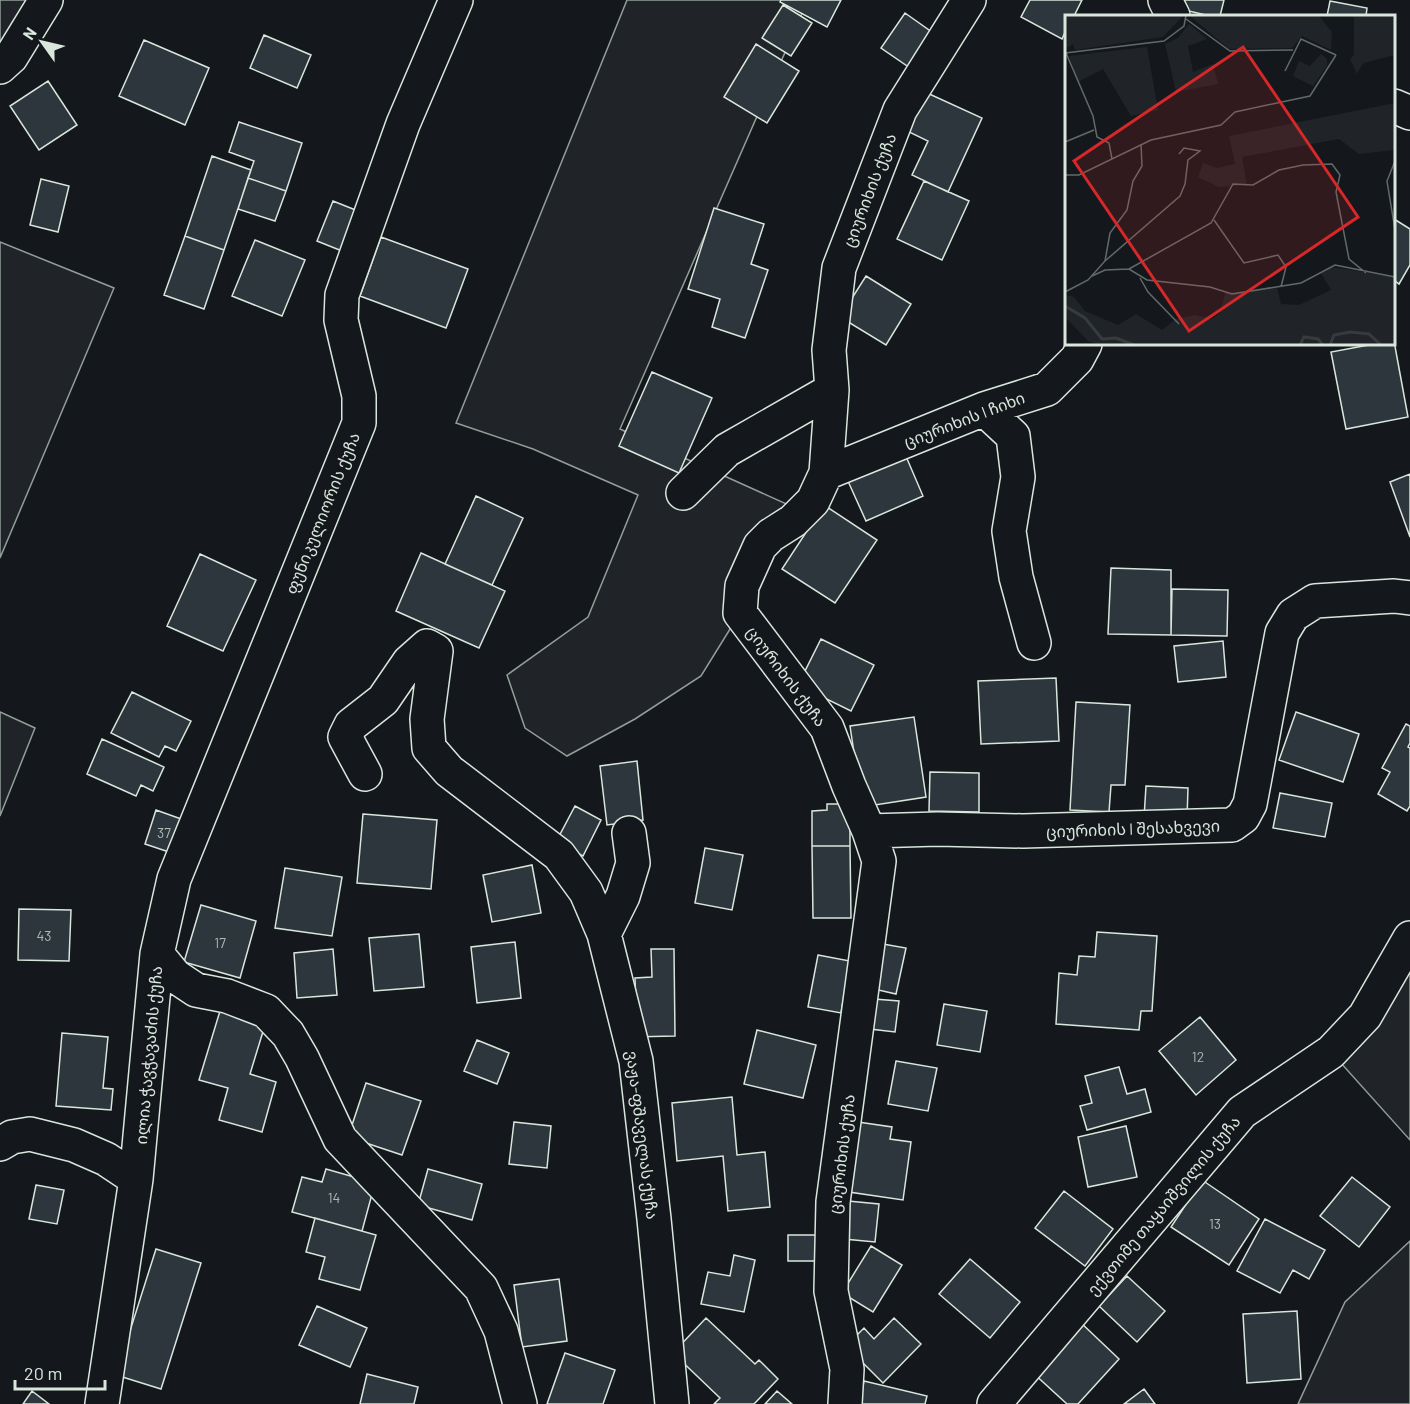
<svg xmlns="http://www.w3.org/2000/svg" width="1410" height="1404" viewBox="0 0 1410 1404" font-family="Barlow,'Noto Sans Georgian',sans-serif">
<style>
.green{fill:#202428;stroke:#939e99;stroke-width:1.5}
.building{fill:#2c363c;stroke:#d8e6dc;stroke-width:1.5}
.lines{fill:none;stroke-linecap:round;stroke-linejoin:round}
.minor-casing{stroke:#d8e6dc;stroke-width:36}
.minor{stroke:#14181c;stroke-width:33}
.labels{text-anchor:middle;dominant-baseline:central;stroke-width:4.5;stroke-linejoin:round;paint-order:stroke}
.number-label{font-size:14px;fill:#adbab4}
.street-label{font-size:16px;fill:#d8e6dc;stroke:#14181c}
.inset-river{fill:none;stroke:#363b3e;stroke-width:3}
.inset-road{fill:none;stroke:#626a69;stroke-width:1.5}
.view{fill:#d62828;fill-opacity:0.15;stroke:#d62828;stroke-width:3}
.inset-edge{fill:none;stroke:#d8e6dc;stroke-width:3}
</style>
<rect width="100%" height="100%" fill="#14181c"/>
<path class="green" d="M0,0H28L0,46Z
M627,0H808L620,429L802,511L793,521L740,613L701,676L635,719L567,756L525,728L507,675L588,617L638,495L533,449L456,423Z
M0,242L114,288L0,558Z
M0,712L35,728L0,816Z
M1410,938V1140L1331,1052Z
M1410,1241V1404H1298L1345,1302Z"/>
<path class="building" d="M781,0H841L827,27L780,2Z
M1030,0H1082L1074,16H1066V30L1062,39L1021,17Z
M1178,0H1224L1220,16H1210L1176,8Z
M1330,1L1367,8L1366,16H1327Z
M783,5L812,23L791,56L762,38Z
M905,13L936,35L913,70L881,48Z
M264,35L311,55L297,88L250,68Z
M144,40L209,68L185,125L119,96Z
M756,44L799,71L767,123L724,97Z
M48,81L77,125L39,150L10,106Z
M925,92L982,118L948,192L912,175L928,141L907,131Z
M239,122L302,143L286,191L248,178L254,161L229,152Z
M212,156L251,170L224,250L185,236Z
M248,178L286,191L275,221L238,209Z
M41,179L69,186L58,232L30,225Z
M924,181L969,201L942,260L897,239Z
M333,201L363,213L347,253L317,241Z
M714,208L764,224L751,264L768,270L745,338L712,327L720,299L688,289Z
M1394,219L1410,229V265L1399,284L1394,280Z
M185,236L224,250L204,309L164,295Z
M381,237L468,269L446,328L360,296Z
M255,240L305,260L282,316L232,296Z
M866,276L911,304L886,345L840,317Z
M1394,341L1408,417L1346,429L1331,352L1374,344H1394Z
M652,372L712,398L679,473L619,446Z
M905,454L923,496L866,521L847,479Z
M1410,474V537L1390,482Z
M476,496L523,518L492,585L445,564Z
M824,505L877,540L835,603L782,569Z
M421,553L505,591L479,648L396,611Z
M200,554L256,580L223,651L167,626Z
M1111,568L1171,570V635L1108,634Z
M1172,589L1228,590L1227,636L1171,635Z
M821,639L874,665L851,711L798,685Z
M1223,641L1226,677L1178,682L1174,646Z
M1056,678L1059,741L981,744L978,681Z
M132,692L191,721L176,751L165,746L159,757L111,733Z
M1076,702L1130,705L1125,785H1111L1109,812L1070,810Z
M1296,712L1359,734L1343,782L1279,760Z
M914,717L926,797L862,807L850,726Z
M1406,724L1410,726V743L1408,747L1410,748V806L1407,811L1378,794L1390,772L1382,768Z
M102,739L164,767L153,791L141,785L136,796L87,774Z
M637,761L643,820L607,825L600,766Z
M930,772L979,773V812L929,811Z
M1146,786L1188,788L1187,819L1144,818Z
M1280,793L1332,803L1325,837L1273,828Z
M827,804H850V846H812V811L827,810Z
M575,806L601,820L583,856L556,842Z
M156,810L184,820L172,853L145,844Z
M363,814L437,820L431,889L357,883Z
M812,846H850L851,918H813Z
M705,848L743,855L732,910L695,903Z
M532,865L541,913L492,922L483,875Z
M285,868L342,877L332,936L275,928Z
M201,905L256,921L240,978L184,962Z
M19,909L71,910L69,961L18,960Z
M1097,932L1157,936L1152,1011H1141L1139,1030L1056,1024L1059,973L1077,975L1079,956L1095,957Z
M419,934L424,987L374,991L369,938Z
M515,942L521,998L477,1003L471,947Z
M883,944L906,948L896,994L874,989Z
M333,949L337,995L297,998L294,953Z
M651,949H674L675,1036L630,1037L636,1005L635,978L652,977Z
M818,955L850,961L841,1013L808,1007Z
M874,999L899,1001L895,1032L870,1029Z
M944,1004L987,1011L980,1052L937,1045Z
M220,1011L265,1025L250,1074L276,1082L262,1132L219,1120L228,1088L199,1080Z
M1200,1017L1236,1060L1196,1095L1159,1051Z
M757,1030L816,1045L803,1098L744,1084Z
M62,1033L108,1037L103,1088L113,1089L111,1110L56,1106Z
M477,1040L509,1053L497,1084L464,1071Z
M896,1061L937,1068L928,1111L888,1104Z
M1119,1067L1127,1094L1145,1089L1151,1112L1087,1130L1080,1106L1092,1103L1085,1076Z
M366,1083L421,1101L402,1155L348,1137Z
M732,1097L737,1155L765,1152L770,1207L728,1211L723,1156L677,1161L672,1103Z
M514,1122L551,1126L547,1168L509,1164Z
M858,1122L892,1127L890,1139L911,1142L903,1200L849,1192Z
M1126,1126L1137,1177L1088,1187L1078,1137Z
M326,1169L375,1183L362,1231L292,1212L302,1177L322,1182Z
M428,1169L482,1184L472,1220L418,1205Z
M1352,1177L1390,1207L1359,1247L1320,1216Z
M1202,1180L1259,1219L1229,1265L1171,1227Z
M36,1185L64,1190L57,1224L29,1219Z
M1064,1191L1113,1229L1085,1266L1035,1228Z
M848,1201L879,1204L875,1242L844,1239Z
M315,1218L376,1235L360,1290L319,1279L325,1257L306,1252Z
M1265,1219L1325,1250L1309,1279L1293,1270L1280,1293L1237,1271Z
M788,1235H820V1261H788Z
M871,1246L902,1265L873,1312L842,1293Z
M156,1249L201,1263L161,1389L116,1375Z
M734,1255L755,1260L744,1312L701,1304L708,1272L730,1276Z
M970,1259L1020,1302L990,1338L939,1294Z
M1127,1276L1165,1311L1137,1342L1099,1306Z
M559,1279L567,1341L522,1347L514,1285Z
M317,1306L367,1328L350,1367L299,1345Z
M1297,1311L1301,1379L1247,1383L1243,1314Z
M706,1318L755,1364L759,1360L778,1379L754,1404H714L720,1398L673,1353Z
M894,1318L921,1344L883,1383L846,1346L864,1328L874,1339Z
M1079,1321L1119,1359L1078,1404H1067L1032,1372Z
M565,1353L615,1370L603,1404H547Z
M367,1374L418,1387L414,1404H360Z
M864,1381L927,1396L925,1404H859Z
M1144,1389L1155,1404H1124Z
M32,1391L49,1404H23Z
M777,1391L792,1404H765Z"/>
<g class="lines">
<defs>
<path id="minor" d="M1165,0L1173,16
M0,67L11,57L46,0
M1394,106L1410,113
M984,409L1013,436L1018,477L1009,531L1016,577L1034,643
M826,473L984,409L1047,389L1077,359L1085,344
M683,493L727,450L832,390
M365,774L345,737L351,725L383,700L409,662L427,646L436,651L427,719L429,748L449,771L559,855L586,892L604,934L636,1061L654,1219L672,1404
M869,831L938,829L1023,831L1232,825L1243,817L1250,804L1282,633L1293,615L1315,601L1394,596L1410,598
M604,934L623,896L633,863L629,833
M157,954L175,976L196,990L227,996L266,1011L288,1034L302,1058L340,1139L481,1288L501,1331L520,1404
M0,1144L12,1137L30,1134L74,1145L106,1159L136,1179
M102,1404L136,1179L157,954L174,879L359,423V396L341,320L342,295L403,124L456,0
M845,1404L847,1369L831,1291L833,1202L879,861L869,831L849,786L827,728L740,613L742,586L760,546L771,535L793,521L813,501L826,473L832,390L829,350L839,268L900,110L969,0
M994,1404L1242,1112L1331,1052L1365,1016L1410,938"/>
</defs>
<use href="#minor" class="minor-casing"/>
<use href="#minor" class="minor"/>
</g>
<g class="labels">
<g class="number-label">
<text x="164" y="832">37</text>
<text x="44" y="935">43</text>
<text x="220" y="942">17</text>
<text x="1198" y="1056">12</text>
<text x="334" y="1197">14</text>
<text x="1215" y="1223">13</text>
</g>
<g class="street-label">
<text transform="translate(869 190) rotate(-69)">ციურიხის ქუჩა</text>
<text transform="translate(964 419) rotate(-21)">ციურიხის I ჩიხი</text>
<text transform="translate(322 513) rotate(-68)">ფუნიკულიორის ქუჩა</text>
<text transform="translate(787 676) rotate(53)">ციურიხის ქუჩა</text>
<text transform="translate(1133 828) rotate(-2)">ციურიხის I შესახვევი</text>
<text transform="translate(148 1055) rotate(-85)">ილია ჭავჭავაძის ქუჩა</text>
<text transform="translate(643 1135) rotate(83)">ვაჟა-ფშაველას ქუჩა</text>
<text transform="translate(841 1154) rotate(-83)">ციურიხის ქუჩა</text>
<text transform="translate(1163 1205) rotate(-50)">ექვთიმე თაყაიშვილის ქუჩა</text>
</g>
</g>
<g transform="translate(1065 15)">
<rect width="330" height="330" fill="#14181c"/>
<path d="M0,0H119L98,22L10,35L8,29L0,34ZM124,0H253L267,17L266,35L237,21L227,33L164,34ZM285,0H330V40L298,48L292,59L285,44L289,40V3ZM124,9L142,24L123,31L128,57L148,49L153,69L111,77L100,29L113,23ZM82,32L93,95L66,101L38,54L13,67L4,41ZM256,39L262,44V51L248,71L228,61L234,46L245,51ZM330,88V140L329,135L294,139L274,124L177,142L182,170L154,172L133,162L138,148L152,153L170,149L164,121ZM266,252L330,262V330H33L23,326L0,302V280L9,282L20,296L53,310L71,299L97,315L111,304L130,300L147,304L155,298L160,278L212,273L216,289L234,290L266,275L256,258Z" fill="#202428"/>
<path class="inset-river" d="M0,291L20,303L37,324L51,323L69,330M235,330L239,322L253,324L258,330M265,330L269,320L285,317L304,319L316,330"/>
<path class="inset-road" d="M121,4L165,36L228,35M0,38L99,26L119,11L121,0M1,38L28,101L32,122L44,128L47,144M220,56L236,24L271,40M0,127L29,115M330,146L322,166L330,215M0,160H14L86,125L156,110L170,97L245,81L271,40M149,205L179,248L213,240L221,252L216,272M40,246L115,181L120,169L123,145L135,136L119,133L114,139M64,254L146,208L168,169L188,170L214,155L238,150L267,149L275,160L271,177L284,244L301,258M27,261L40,255L64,254L82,265L145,272L167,279L236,268L270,250L330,262M75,263L83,277L114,309M0,277L23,265L40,246L45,218L62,195L68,166L77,151L76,129"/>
<path class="view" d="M178,32L293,202L124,316L9,146Z"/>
<rect width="330" height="330" class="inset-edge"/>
</g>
<g transform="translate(42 42) rotate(304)" stroke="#14181c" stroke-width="4.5" paint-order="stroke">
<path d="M0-4.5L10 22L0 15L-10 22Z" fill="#d8e6dc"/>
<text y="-9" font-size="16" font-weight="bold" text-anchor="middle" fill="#d8e6dc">N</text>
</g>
<path d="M15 1380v9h90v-9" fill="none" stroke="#d8e6dc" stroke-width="3"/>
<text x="24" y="1380" font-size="18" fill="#d8e6dc" stroke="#14181c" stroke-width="4.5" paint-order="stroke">20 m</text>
</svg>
